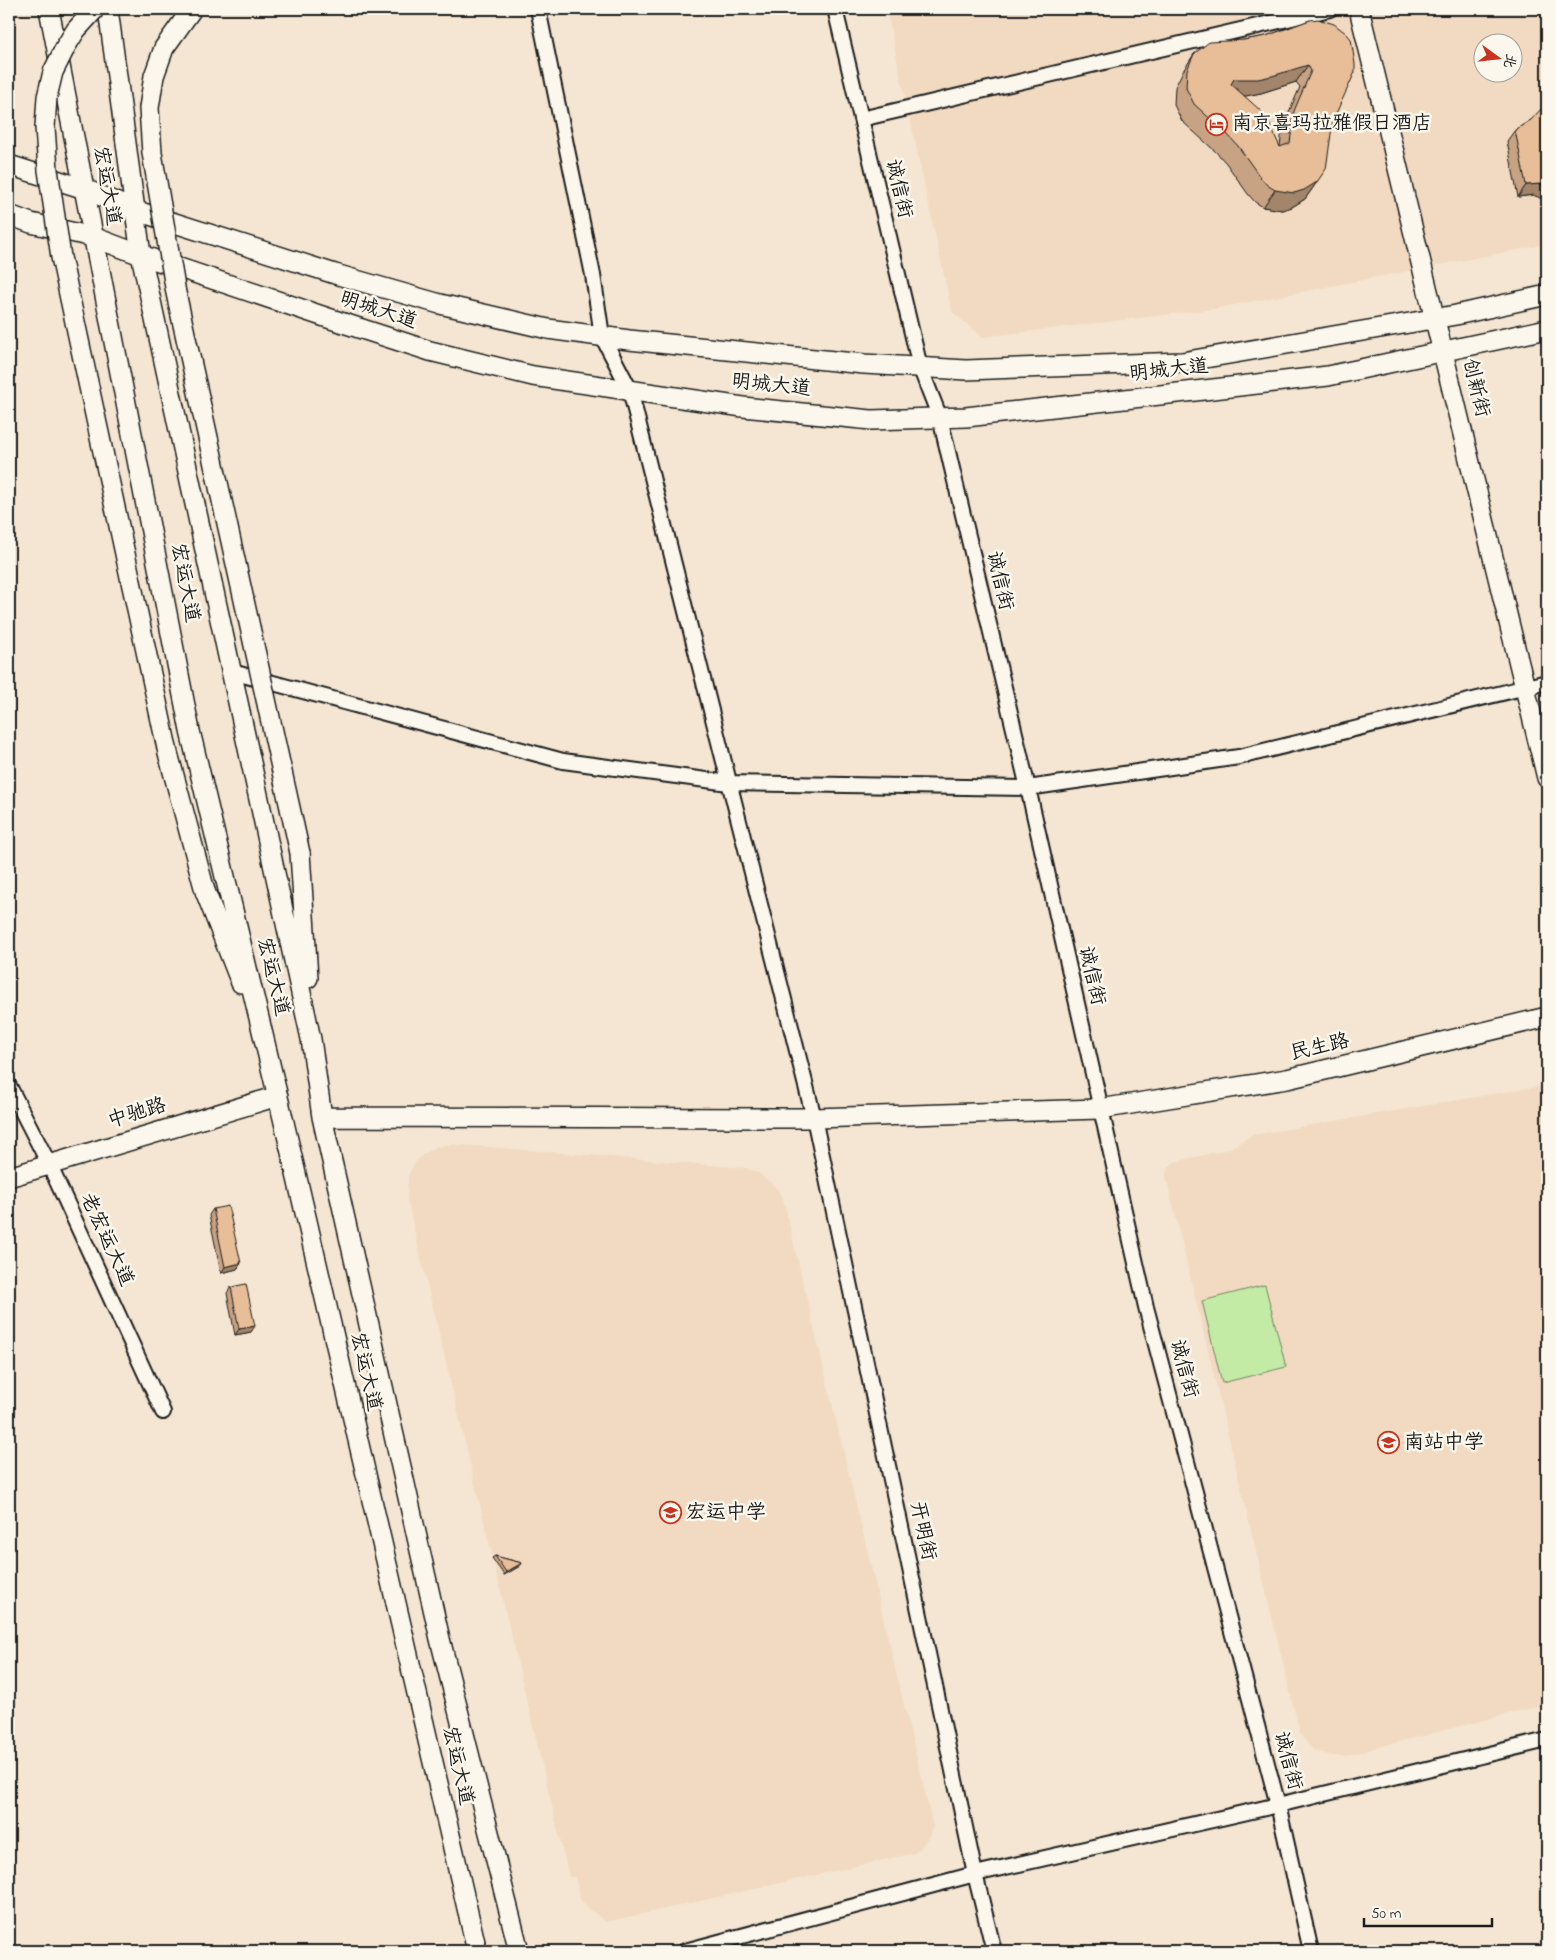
<svg xmlns="http://www.w3.org/2000/svg" width="1556" height="1960" viewBox="0 0 1556 1960" font-family="'Indie Flower','LXGW WenKai TC',sans-serif">
<style>
.built{fill:#f1dac1;fill-rule:evenodd}
.green{fill:#c3eba6;stroke:#708461}
.lines{fill:none;stroke-linecap:round;stroke-linejoin:round}
.street-casing{stroke:#1c1c1c;stroke-width:18}
.secondary-casing{stroke:#1c1c1c;stroke-width:22}
.street{stroke:#fbf7ec;stroke-width:14}
.secondary{stroke:#fbf7ec;stroke-width:19}
.secondary-bridge-casing{stroke:#1c1c1c;stroke-width:22;stroke-linecap:butt}
.secondary-bridge{stroke:#fbf7ec;stroke-width:19}
.wall{fill:#c8a383;stroke:#1c1c1c;fill-rule:evenodd}
.shaded-wall{fill:#a2856a;stroke:#1c1c1c}
.building{fill:#e8be98;stroke:#1c1c1c;fill-rule:evenodd}
.labels{text-anchor:middle;dominant-baseline:central;stroke-width:5;stroke-linejoin:round;paint-order:stroke}
.poi-label{font-size:20px;fill:#1c1c1c;stroke:#fbf7ec;text-anchor:start}
.street-label{font-size:20px;fill:#1c1c1c;stroke:#fbf7ec}
</style>
<rect width="100%" height="100%" fill="#f5e6d3"/>
<filter id="ink" filterUnits="userSpaceOnUse"><feTurbulence type="fractalNoise" baseFrequency=".02" numOctaves="2"/><feDisplacementMap in="SourceGraphic" scale="10" xChannelSelector="R" yChannelSelector="G"/><feConvolveMatrix kernelMatrix="1 2 1 2 8 2 1 2 1" color-interpolation-filters="sRGB"/></filter>
<g filter="url(#ink)">
<path class="built" d="M886,9H1547V244L1214,309L983,337L952,312ZM1484,42H1514V72H1484Z
M1547,1085V1704L1344,1756H1332L1322,1753L1313,1750L1300,1734L1167,1181L1166,1174L1169,1167L1174,1162L1229,1149L1252,1135Z
M452,1144L746,1168L759,1173L775,1186L783,1198L933,1826L929,1837L915,1853L606,1922L588,1908L580,1899L575,1877H569L407,1200L408,1176L414,1164L422,1155L436,1147Z"/>
<path class="green" d="M1265,1285L1286,1367L1222,1383L1202,1301Z"/>
<g class="lines">
<defs>
<path id="street" d="M538,9L593,275L602,336L630,390L814,1118L975,1874L994,1951
M835,9L920,367L940,418L1028,788L1146,1307L1278,1805L1311,1951
M861,119L1330,9
M232,672L563,761L729,783L1028,788L1239,757L1547,682
M9,1086L49,1164L163,1412
M685,1951L975,1874L1278,1805L1547,1740"/>
<path id="secondary" d="M49,9L190,731L283,1118L477,1951
M108,9L141,255L311,1039L322,1117L440,1639L519,1951
M1359,9L1547,778
M9,165L85,189L134,210L335,274L440,304L548,329L629,340L864,364L966,370L1182,362L1456,315L1547,295
M9,215L31,223L93,237L141,255L328,318L430,351L533,376L743,407L871,420L966,417L1328,376L1547,329
M300,853L308,978
M205,891L241,983
M322,1117L814,1118L1100,1109L1287,1079L1547,1017
M9,1177L278,1096"/>
</defs>
<use href="#street" class="street-casing"/>
<use href="#secondary" class="secondary-casing"/>
<use href="#street" class="street"/>
<use href="#secondary" class="secondary"/>
<defs>
<path id="secondary-bridge" d="M95,9L76,30L66,46L53,72L47,97L45,127L48,170L61,257L168,753L205,891
M192,9L164,48L154,76L149,108L152,153L176,293L300,853"/>
</defs>
<use href="#secondary-bridge" class="secondary-bridge-casing"/>
<use href="#secondary-bridge" class="secondary-bridge"/>
</g>
<path class="wall" d="M1310,20L1333,120L1317,182L1305,199L1292,207L1282,210L1263,207L1255,202L1248,194L1226,163L1216,152L1182,121L1174,105L1175,87L1183,71L1194,54L1244,40L1266,36ZM1296,82L1300,87L1282,128L1280,147L1244,96L1261,93Z
M1531,120L1533,195L1518,197L1507,141L1515,130Z
M213,1209L241,1263L237,1269L221,1273L209,1215Z
M231,1287L251,1332L235,1335L227,1293Z
M495,1556L522,1563L520,1566L504,1575L492,1558Z"/>
<path class="shaded-wall" d="M1308,65L1296,82L1261,93L1246,96L1222,95L1234,79Z
M1317,182L1305,199L1292,207L1282,210L1263,207L1275,190Z
M1541,184L1547,186V201L1533,195L1518,197L1526,185Z
M241,1263L237,1269L221,1273L225,1267Z
M255,1326L251,1332L235,1335L239,1329Z
M522,1563L520,1566L504,1575L506,1572Z"/>
<path class="building" d="M1318,19L1334,24L1347,34L1351,39L1355,64V72L1333,120L1326,169L1317,182L1304,190L1294,193L1275,190L1267,185L1260,177L1238,146L1228,135L1194,104L1186,88L1187,70L1194,54L1209,42L1244,40L1266,36L1310,20ZM1308,65L1311,71L1294,111L1290,143L1280,147L1269,123L1261,111L1231,84L1234,79H1258L1272,76Z
M1547,106V186L1541,184L1526,185L1515,130L1531,120L1541,109Z
M228,1206L241,1263L225,1267L213,1209Z
M246,1284L255,1326L239,1329L231,1287Z
M495,1556L522,1563L506,1572Z"/>
</g>
<defs>
<symbol id="hotel-ring" viewBox="-11 -11 22 22"><circle r="9.5" fill="#fbf7ec" stroke="#c8321e" stroke-width="1.5"/><path d="M-6-4.5h1.5V1H6V5H4.5V3h-9V5H-6ZM-4 0a1.8 1.8 0 1 1 3.6 0ZM.5 0V-2.5h3Q6-2.5 6 0Z" fill="#c8321e"/></symbol>
<symbol id="school-ring" viewBox="-11 -11 22 22"><circle r="9.5" fill="#fbf7ec" stroke="#c8321e" stroke-width="1.5"/><path d="M0-5L7-2L0 1L-7-2ZM-4 1L0 2.5L4 1V4Q0 6-4 4Z" fill="#c8321e"/></symbol>
</defs>
<g fill-rule="evenodd">
<use href="#hotel-ring" x="1204" y="112" width="25" height="25"/>
<use href="#school-ring" x="1376" y="1430" width="25" height="25"/>
<use href="#school-ring" x="658" y="1500" width="25" height="25"/>
</g>
<g class="labels">
<g class="poi-label">
<text x="1232" y="124">南京喜玛拉雅假日酒店</text>
<text x="1404" y="1443">南站中学</text>
<text x="686" y="1513">宏运中学</text>
</g>
<g class="street-label">
<text transform="translate(106 186) rotate(80)">宏运大道</text>
<text transform="translate(898 189) rotate(77)">诚信街</text>
<text transform="translate(378 311) rotate(18)">明城大道</text>
<text transform="translate(1169 371) rotate(-6)">明城大道</text>
<text transform="translate(771 386) rotate(6)">明城大道</text>
<text transform="translate(1475 388) rotate(76)">创新街</text>
<text transform="translate(999 581) rotate(77)">诚信街</text>
<text transform="translate(184 583) rotate(79)">宏运大道</text>
<text transform="translate(1091 976) rotate(77)">诚信街</text>
<text transform="translate(272 977) rotate(76)">宏运大道</text>
<text transform="translate(1320 1048) rotate(-13)">民生路</text>
<text transform="translate(137 1114) rotate(-17)">中驰路</text>
<text transform="translate(106 1240) rotate(65)">老宏运大道</text>
<text transform="translate(1183 1369) rotate(75)">诚信街</text>
<text transform="translate(365 1372) rotate(77)">宏运大道</text>
<text transform="translate(922 1531) rotate(78)">开明街</text>
<text transform="translate(1287 1761) rotate(75)">诚信街</text>
<text transform="translate(457 1766) rotate(77)">宏运大道</text>
</g>
</g>
<rect width="1556" height="1960" fill="none" stroke="#fbf7ec" stroke-width="30"/>
<rect x="15" y="15" width="1526" height="1930" fill="none" stroke="#1c1c1c" stroke-width="2" filter="url(#ink)"/>
<g transform="translate(1498 58) rotate(105)"><circle r="24" fill="#fbf7ec" stroke="#a29f99"/>
<path d="M0-4L9 19L0 12L-9 19Z" fill="#c8321e"/>
<text y="-8" font-size="14" font-weight="bold" text-anchor="middle" fill="#1c1c1c">北</text>
</g>
<path d="M1364 1918v8h128v-8" fill="none" stroke="#1c1c1c" stroke-width="2.5"/>
<text x="1371" y="1918" font-size="15" fill="#1c1c1c" stroke="#fbf7ec" stroke-width="4" paint-order="stroke">50 m</text>
</svg>
